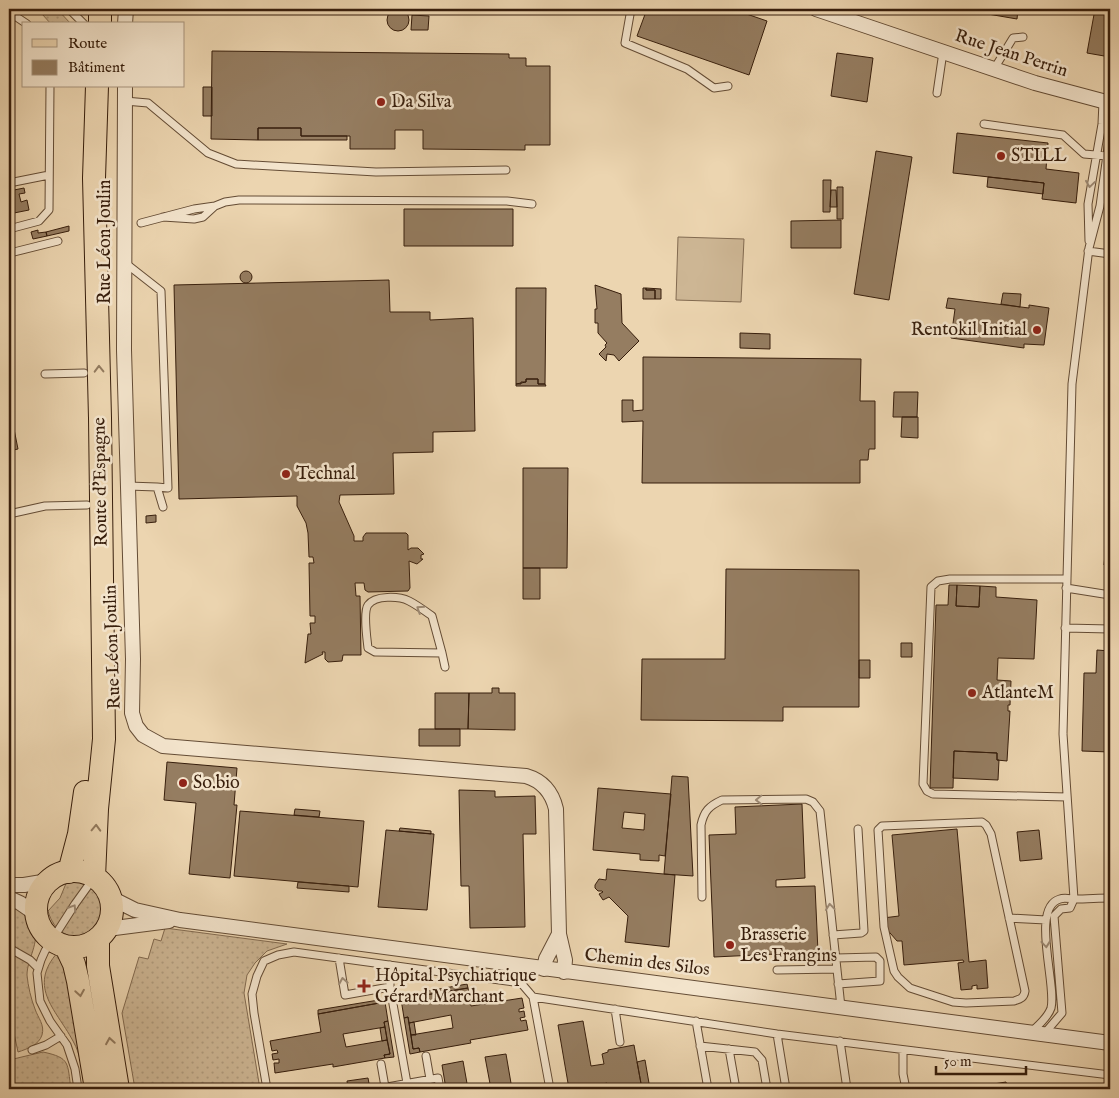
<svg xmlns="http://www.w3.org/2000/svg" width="1119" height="1098" viewBox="0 0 1119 1098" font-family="'IM FELL English',serif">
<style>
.grass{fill:url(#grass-dots);stroke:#826a50}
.pitch{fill:#cdb694;stroke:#826a50}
.building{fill:#957d61;stroke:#371e0c;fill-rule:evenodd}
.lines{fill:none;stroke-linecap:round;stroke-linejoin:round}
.service-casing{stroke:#644c35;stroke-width:9}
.minor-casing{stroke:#644c35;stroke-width:16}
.primary-casing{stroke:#371e0c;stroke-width:24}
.service{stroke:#f3e4cc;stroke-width:7}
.minor{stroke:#f3e4cc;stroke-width:14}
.primary{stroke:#ecd5b0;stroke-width:22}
.oneway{stroke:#9e8b76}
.oneway2{stroke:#927a5e}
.poi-dot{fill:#8f2418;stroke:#f3e4cc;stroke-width:2}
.labels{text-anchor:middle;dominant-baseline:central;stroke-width:5;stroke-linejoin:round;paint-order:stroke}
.street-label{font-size:18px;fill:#371e0c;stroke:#f3e4cc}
.poi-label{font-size:18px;fill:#371e0c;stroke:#f3e4cc;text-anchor:start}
</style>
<defs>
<pattern id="grass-dots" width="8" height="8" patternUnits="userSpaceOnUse" patternTransform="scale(1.25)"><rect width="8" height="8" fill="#cdb694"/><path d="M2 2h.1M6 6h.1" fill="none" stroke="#b19c7e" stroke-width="1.8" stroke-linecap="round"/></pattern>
</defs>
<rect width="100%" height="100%" fill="#ecd5b0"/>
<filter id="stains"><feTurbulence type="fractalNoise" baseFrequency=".004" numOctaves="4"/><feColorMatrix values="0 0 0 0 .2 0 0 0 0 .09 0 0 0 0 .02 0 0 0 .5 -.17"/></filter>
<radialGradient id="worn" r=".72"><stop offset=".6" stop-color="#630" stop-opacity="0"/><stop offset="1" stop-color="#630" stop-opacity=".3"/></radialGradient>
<path class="grass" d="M32,9H57L71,24H51L42,14Z
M76,879C89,881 98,886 103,898C117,933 61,957 48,911L60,898L67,881Z
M9,905C20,909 30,914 34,926C40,943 27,959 27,975C28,986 31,999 35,1009C38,1018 45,1025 42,1035C39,1045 27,1049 18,1052L9,1010Z
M165,928L287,944L267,951L255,963L247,975L244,993L260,1089H135L122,1013L139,957L148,959L154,939L161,941Z
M58,952L66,962L83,1073C81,1063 79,1052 74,1043C58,1011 26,988 58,952Z
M43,1052C71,1058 67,1063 71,1089H9V1060Z"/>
<path class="pitch" d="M678,237L744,239L741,302L676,300Z"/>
<path class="building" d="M387 20a11 11 0 1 1 22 0a11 11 0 1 1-22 0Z
M647,9H732L767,21L749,75L637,36Z
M982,9H1018L1017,19L982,13Z
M1095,9H1110V57L1087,53Z
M412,15L429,16L428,30H411Z
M212,51L509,54V58H526V66H550V145H525V150L423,149V130H395V149H350V136H301V128H258V140L211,139Z
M837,53L873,58L867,102L831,96Z
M203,87H212V116H203Z
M258,128H301V136H347V140H258Z
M957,133L1048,143L1046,169L1079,173L1076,203L1042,199L1044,183L953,173Z
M876,151L912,157L889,300L854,294Z
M988,177L1044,183L1043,194L987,187Z
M823,180H831L830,212H823Z
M837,187H843V219H837Z
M24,188L25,193L19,194L21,202L27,200L29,210L9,214V191Z
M831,190H836L837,207H830Z
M404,209H513V246H404Z
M841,220V248H791V221Z
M69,226V231L47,236L46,232Z
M38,230V233L46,232L47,236L33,239L31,232Z
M240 277a6 6 0 1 1 12 0a6 6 0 1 1-12 0Z
M389,280L390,312H430V320L473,318L475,431L433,432V452L393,453L394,494L340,495L339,502L354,536V541H363V537L366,533H406L408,535V550L411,548H418L424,554L421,555V559H423L417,564L409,561L410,588L408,591L368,592L365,590L364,583H355L356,596H360L361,655H343L342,661L328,662L325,659V652H322L323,654L305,663L308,634H311L310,623H315V616H310L309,563H314L313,557H309L308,533L306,523L297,506V496L179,499L174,285Z
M595,285L621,294L622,323L639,341L619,361L614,355L607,354L606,361L599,354L606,347L605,345L607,343L598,333V323H595V309H597Z
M516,288H546L545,384H538V379H526V382L516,384Z
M643,288H646V290H655V299H643Z
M646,288L661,289V299H655V290H646Z
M1003,293L1021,294L1020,307L1001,304Z
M948,298L1029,308V305L1049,308L1044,345L1024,344V348L951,338L955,309L946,308Z
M740,333L770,334V349L740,348Z
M643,357L861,359L860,401H875V449H869L868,460H860V483H642L643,421L622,422V400H633V411L643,410Z
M526,379H538V384H545L546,386H516V384H521V382H526Z
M894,392H918L917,417H893Z
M9,404L18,449L9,451Z
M902,417H918V438L901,437Z
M523,468H568L567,568H523Z
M1110,501V566L1104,565Z
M156,515V522L146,523V516Z
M523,568H540V599H523Z
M726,569L859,570V707H783V721L641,720L642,659H725Z
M949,585H957L956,606L979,607L980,586L996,587V597L1037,600L1034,659L998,658L997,680L1011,681L1010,705H1008V711H1010L1007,761L997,760V753L954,751L953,788H930L936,605H948Z
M957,585L980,586L979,607L956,606Z
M901,643H912V657H901Z
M1097,650L1110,651V752L1082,751L1084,673H1096Z
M859,660H870V678H859Z
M492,688H499V693H515V730L468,729L469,693H492Z
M435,693H469L468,729H435Z
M419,729H460V746H419Z
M954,751L997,753V760H999L998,780L953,778Z
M167,762L237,768L234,805H237L230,878L189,874L196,803L164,800Z
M672,776L688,777L693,876L664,874Z
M598,788L671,794L665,856L659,855V861L640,860V854L593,850ZM624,812L645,814L644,830L622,828Z
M459,790L495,791V797L535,796L536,834H523L525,927L470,928L469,886H461Z
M802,804L805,878L776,880V887L815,886L818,952L714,957L709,835L736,834L735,807Z
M295,809L320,811L319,817L294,815Z
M240,811L364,821L358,887L234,876Z
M400,828L431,831V834L399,831Z
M957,829L969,962L986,960L988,988L977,989V985L972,986V989L961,990L958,963L964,962L963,960L904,965L902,941H897L884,926L883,918L899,916L892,835Z
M386,830L434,834L427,910L378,907Z
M1039,830L1042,859L1020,861L1017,832Z
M607,869L675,875L669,947L625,942L628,916L609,897L603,900L599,894L603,892L602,891H598L595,888V885L599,879L606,880Z
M298,882L349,886V892L297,888Z
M1108,903H1110V1018H1106Z
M467,984L468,988L401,999L400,996Z
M468,988L471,1006L522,998L524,1008L519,1009V1012L524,1011L525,1017L520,1018L521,1021L526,1020L528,1030L470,1040L471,1043L420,1052L419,1048L413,1049L411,1035L453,1028L451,1015L409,1023L408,1017L404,1018L401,999Z
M385,999V1002L318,1014V1010Z
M385,1002L388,1021L384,1022L385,1027L343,1034L346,1047L387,1040L390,1054L384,1055L385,1058L333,1067V1064L275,1073L274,1063H279V1059L273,1060L272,1054L278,1053L277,1050L272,1051L270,1041L321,1032L318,1014Z
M408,1017L413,1049L419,1048L420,1052L410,1054L404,1018Z
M388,1021L394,1057L385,1058L384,1055L390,1054L384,1022Z
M583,1021L591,1066L604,1064L602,1054L608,1052V1050L634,1045L642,1089H608L607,1083L594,1086L595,1089H569L558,1025Z
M414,1022L416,1035H411L409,1023Z
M385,1027L387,1040L382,1041L380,1028Z
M506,1054L512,1089H491L485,1057Z
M645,1060L650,1089H642L637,1062Z
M463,1061L468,1089H446L442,1065Z
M368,1078L370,1089H348L347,1081Z
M1006,1082L1008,1089H963Z"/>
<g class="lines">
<defs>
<path id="service" d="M69,9L84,24
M631,9L625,43L687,69L714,88L728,86
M9,12L27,24
M994,69L1013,38L1023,37
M937,93L943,52
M125,101L148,103L208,153L236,164L376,172L506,170
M984,124L1063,135L1084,154L1107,156
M9,183L49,175
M163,217L194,219L203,217L215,206L225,202L239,200L507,201L532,204
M141,223L194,209L215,206
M9,229L39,221L49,210L50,86
M1089,241L1088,204L1102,124L1103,102
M1088,251L1110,254
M10,253L58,241
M124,262L161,291L168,488L157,487
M45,374L84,373
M128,486L157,487L163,507
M9,514L45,506L87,505
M1066,579H950L938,581L931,587L923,784L927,791L933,794L1067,797
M1066,588L1110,595
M1065,628L1110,629
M442,653L375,652L368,648C367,639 363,612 368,605C375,595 399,596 409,601C417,605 425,611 432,616L442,653L445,667
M982,822L986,825L991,834L1025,991C1024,998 1020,999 1014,1001L966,1003L953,1002L910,988L898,977L894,971L884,927L878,830L882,826Z
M702,897L701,825C704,811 709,806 722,800L806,799L813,802L820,811L841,1007
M1009,918L1046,920
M833,935L861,933L864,931L858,829
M9,948L30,960L38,968
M339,958L345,995L390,987
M836,958L876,957L880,961V981L838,984
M390,965V987L407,1083
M777,970L837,969
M533,997L777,1034L1110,1075
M615,1009L620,1042
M696,1021L708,1089
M1031,1032C1038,1026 1048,1017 1051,1008C1057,985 1030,907 1060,899C1064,897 1071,899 1075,899C1087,899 1099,898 1110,898
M777,1034L786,1089
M1044,1034L1062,1013L1054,916L1061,909L1070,908L1074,899L1063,734L1072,384L1089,248L1100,206L1110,133
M840,1041L847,1089
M700,1046L755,1052L762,1060L767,1089
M729,1049L736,1089
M32,1050L46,1045L61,1036
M903,1050V1074L906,1089
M426,1056L430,1079
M381,1064L385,1087
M78,1089L75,1069L67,1045L50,1021L40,1001L37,973L41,960L45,951L75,904L93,879
M267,1089L254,1013L252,994L257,976L264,961L278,955L294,952L521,983L533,997L550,1089
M376,1089L438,1078L440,1089"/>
<path id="minor" d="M816,9L1035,83L1110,103
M125,24L126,9
M125,86L124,350L133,659L132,713L136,726L143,735L163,746L526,776C543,781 552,792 556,809L559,934L565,960L564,972
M9,885H24L48,881
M9,898L20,903L36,914
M111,898L135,910L180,920L1110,1043
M107,929L169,921
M544,969L546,959L559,934"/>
<path id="primary" d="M100,24V9
M36 909a38 38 0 1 1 76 0a38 38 0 1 1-76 0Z
M69,872L79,834L85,792
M94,877L97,809L104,739L100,418L94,178L97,86
M98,939V966L118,1089
M66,947L74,964L78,981L96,1089"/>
</defs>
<use href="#service" class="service-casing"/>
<use href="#minor" class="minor-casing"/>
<use href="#primary" class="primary-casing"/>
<use href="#service" class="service"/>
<use href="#minor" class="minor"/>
<use href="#primary" class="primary"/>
</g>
<defs><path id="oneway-chevron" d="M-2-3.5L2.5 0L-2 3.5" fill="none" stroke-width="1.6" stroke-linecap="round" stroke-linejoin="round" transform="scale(1.25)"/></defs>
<g class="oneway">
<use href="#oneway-chevron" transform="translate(1090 184) rotate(98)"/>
<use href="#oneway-chevron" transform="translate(420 609) rotate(-147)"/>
<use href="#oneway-chevron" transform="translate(759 800) rotate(179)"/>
<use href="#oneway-chevron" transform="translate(830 907) rotate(-96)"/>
<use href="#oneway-chevron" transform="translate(73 908) rotate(-58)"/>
<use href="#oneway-chevron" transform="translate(1046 944) rotate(85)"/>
<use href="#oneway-chevron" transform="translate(343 981) rotate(-100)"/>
</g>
<g class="oneway2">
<use href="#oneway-chevron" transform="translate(99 369) rotate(-91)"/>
<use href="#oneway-chevron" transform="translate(96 828) rotate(-88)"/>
<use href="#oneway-chevron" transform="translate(80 993) rotate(81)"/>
<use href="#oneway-chevron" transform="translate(110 1041) rotate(-99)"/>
</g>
<g class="poi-dot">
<circle cx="381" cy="102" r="5"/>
<circle cx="1001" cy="156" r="5"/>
<circle cx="1037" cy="330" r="5"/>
<circle cx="286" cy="474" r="5"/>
<circle cx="972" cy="693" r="5"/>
<circle cx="183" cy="783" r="5"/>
<circle cx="730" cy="945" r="5"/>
<path d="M361.5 978.5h5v5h5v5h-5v5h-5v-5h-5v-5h5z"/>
</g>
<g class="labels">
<g class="street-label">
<text transform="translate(1011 54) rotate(18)">Rue Jean Perrin</text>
<text transform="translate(105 242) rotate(-90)">Rue Léon Joulin</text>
<text transform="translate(101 482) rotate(-91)">Route d'Espagne</text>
<text transform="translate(113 647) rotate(-92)">Rue Léon Joulin</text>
<text transform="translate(647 963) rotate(7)">Chemin des Silos</text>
</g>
<g class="poi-label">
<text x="391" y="102">Da Silva</text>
<text x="1011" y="156">STILL</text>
<text x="1027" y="330" text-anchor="end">Rentokil Initial</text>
<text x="296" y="474">Technal</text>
<text x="982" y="693">AtlanteM</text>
<text x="193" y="783">So.bio</text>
<text x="740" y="935">Brasserie<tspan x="740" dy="21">Les Frangins</tspan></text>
<text x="375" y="976">Hôpital Psychiatrique<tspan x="375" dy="21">Gérard Marchant</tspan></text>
</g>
</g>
<rect width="1119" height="1098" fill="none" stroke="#ecd5b0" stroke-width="30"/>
<rect x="10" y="10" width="1099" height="1078" fill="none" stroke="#371e0c" stroke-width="2.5"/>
<rect x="15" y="15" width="1089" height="1068" fill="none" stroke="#371e0c"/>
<rect x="22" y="22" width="162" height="65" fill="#f3e4cc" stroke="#a8957f"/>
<rect x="32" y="39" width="25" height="8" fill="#ecd5b0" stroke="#a8957f"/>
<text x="68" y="48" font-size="15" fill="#371e0c">Route</text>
<rect x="32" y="60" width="25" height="15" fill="#957d61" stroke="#a8957f"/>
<text x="68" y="72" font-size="15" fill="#371e0c">Bâtiment</text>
<path d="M936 1066v8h90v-8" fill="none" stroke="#371e0c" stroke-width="2.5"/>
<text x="944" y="1066" font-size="15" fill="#371e0c" stroke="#f3e4cc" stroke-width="4" paint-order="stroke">50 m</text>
<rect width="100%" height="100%" filter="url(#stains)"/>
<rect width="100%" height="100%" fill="url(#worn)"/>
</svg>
